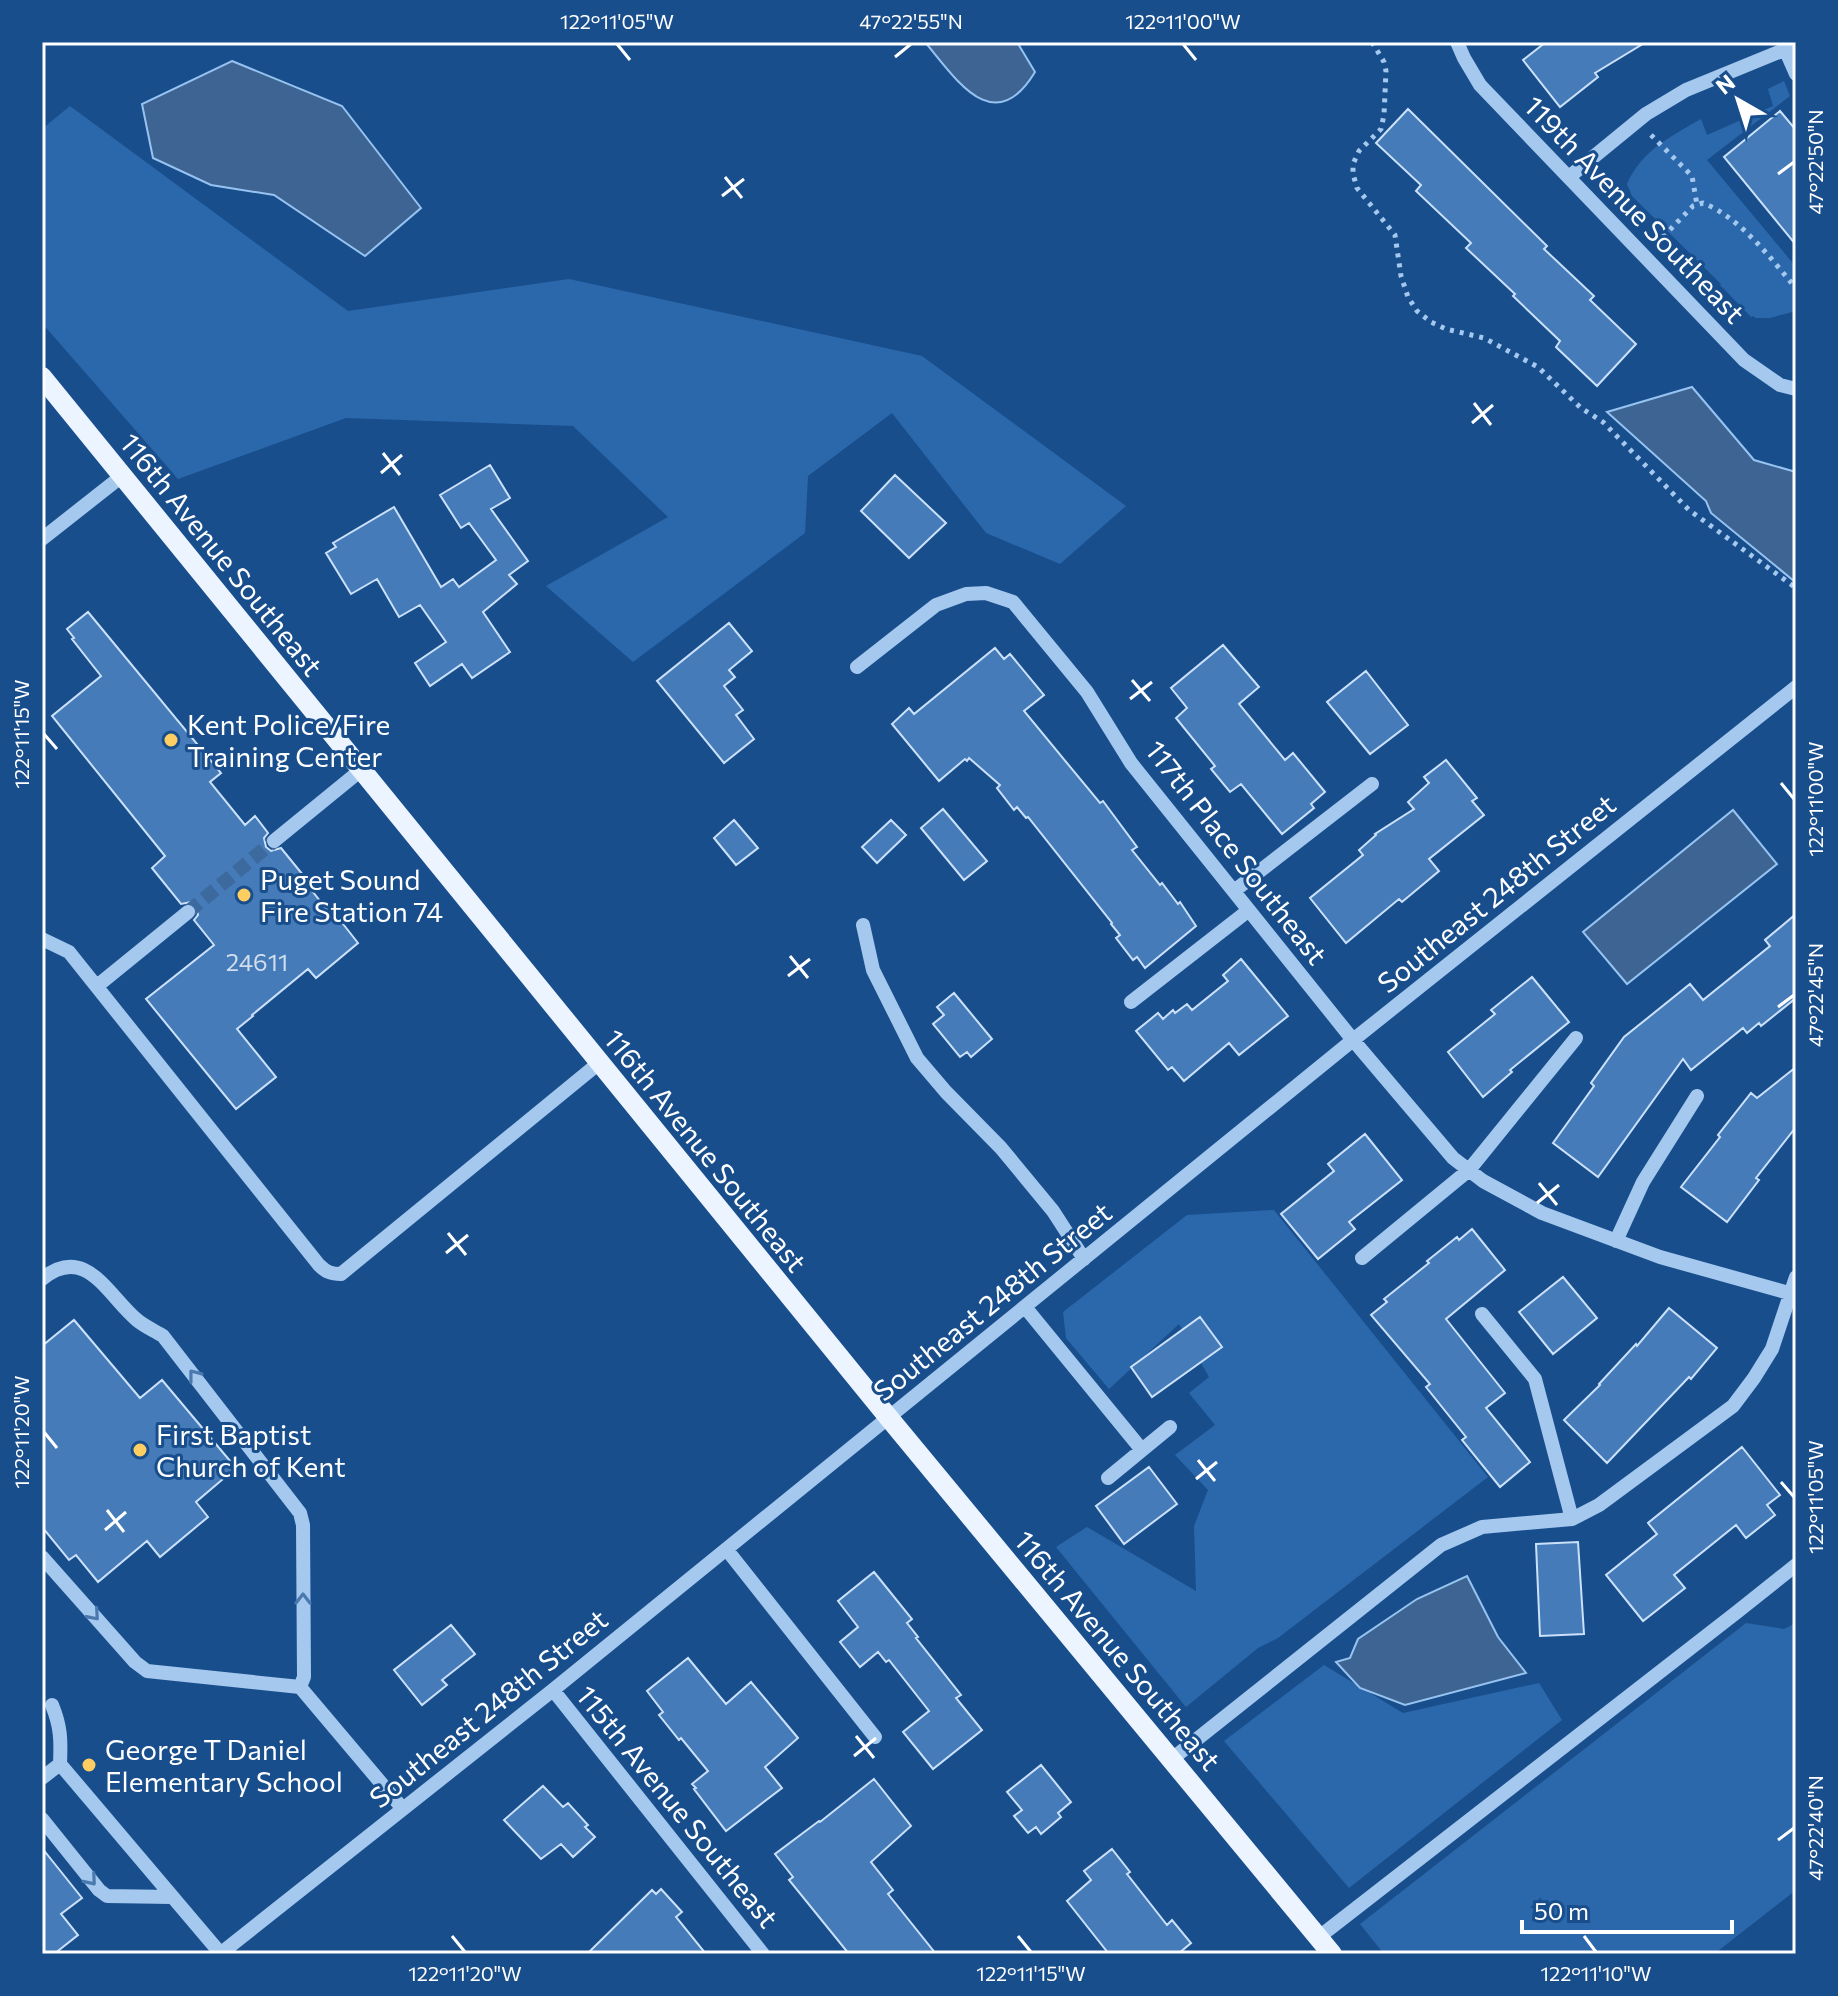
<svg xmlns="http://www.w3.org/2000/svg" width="1838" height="1996" viewBox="0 0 1838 1996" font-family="Commissioner,sans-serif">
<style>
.green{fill:#2b68ab}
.water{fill:#3d6492;stroke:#97c3f1;stroke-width:2}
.building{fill:#457bb8;stroke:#cbe1fa;stroke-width:2}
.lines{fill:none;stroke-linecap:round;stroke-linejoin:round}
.minor-tunnel{stroke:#3c699e;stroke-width:14;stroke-dasharray:14 7;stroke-linecap:butt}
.path{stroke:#a5c8ee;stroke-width:5;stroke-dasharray:4 6;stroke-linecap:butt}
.minor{stroke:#a5c8ee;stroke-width:14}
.major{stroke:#ecf4ff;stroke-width:20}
.oneway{stroke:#4a79af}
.ticks{fill:none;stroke:#fff;stroke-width:3}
.poi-dot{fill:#ffce62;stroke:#194e8d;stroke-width:3}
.labels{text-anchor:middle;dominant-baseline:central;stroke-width:6;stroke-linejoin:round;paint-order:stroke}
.number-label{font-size:24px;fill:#d0deed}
.street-label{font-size:28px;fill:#fff;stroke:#194e8d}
.poi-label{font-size:28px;fill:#fff;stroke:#194e8d;text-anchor:start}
.neatline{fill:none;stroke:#fff;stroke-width:3}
.ticks-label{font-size:20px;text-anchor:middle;fill:#fff}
</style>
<rect width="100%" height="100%" fill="#194e8d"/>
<path class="green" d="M1784,81L1790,96L1707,160L1796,267V311L1770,318H1756L1753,316L1751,317L1720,285L1721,284L1632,196L1627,184C1642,150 1670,137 1701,119L1707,135L1773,106L1768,89Z
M70,106L348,311L569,279L922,356L1126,506L1060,564L986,533L892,413L808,476L805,533L633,662L546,586L668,517L573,426L346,418L178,479L42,323V129Z
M1274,1210L1488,1477L1278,1638L1258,1648L1186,1707L1056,1547L1087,1527L1196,1591L1194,1526L1208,1490L1175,1455L1215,1425L1189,1393L1209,1377L1179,1324L1109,1389L1066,1338L1063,1312L1187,1215Z
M1746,1623L1784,1629L1796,1623V1890L1714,1954H1384L1360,1924Z
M1324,1665L1403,1713L1539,1683L1562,1720L1349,1888L1224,1741Z"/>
<path class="water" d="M925,42H1017L1035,72C994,140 956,79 925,42Z
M232,61L342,106L421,208L365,256L274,195L211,185L153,158L142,104Z
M1692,387L1754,460L1796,472V580L1794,581L1711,513L1706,501L1607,412Z
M1733,810L1777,864L1627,984L1583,932Z
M1467,1576L1498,1637L1526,1673L1405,1705L1360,1688L1336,1662L1350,1658L1358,1639L1417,1599Z"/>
<path class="building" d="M1546,42H1646L1595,73L1598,77L1560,107L1523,60Z
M1408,109L1547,246L1544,249L1594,296L1590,300L1636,344L1597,386L1556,347L1560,341L1513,296L1515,294L1466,248L1471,243L1416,191L1421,185L1376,143Z
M1780,111L1796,130V245L1724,157Z
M490,465L510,498L491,509L528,561L509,575L517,584L483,612L510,652L472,678L462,664L430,686L415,663L446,642L420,605L399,617L377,579L351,594L326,553L336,547L333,543L394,507L441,587L453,579L459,587L496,560L469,523L461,528L440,495Z
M895,475L946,523L909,558L861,511Z
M88,612L221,773L210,782L245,825L255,816L268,833L264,838L266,847L271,851L281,848L303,875L301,877L333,917L336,915L358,943L316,978L308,969L252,1015L253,1016L237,1029L276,1077L236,1109L146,999L214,945L194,920L198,915L196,906L191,902L181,904L152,868L165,856L52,716L101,676L72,639L74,638L67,629Z
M729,623L752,651L729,670L735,677L724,686L743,710L736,715L754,739L724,763L657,681Z
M1223,645L1259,687L1239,704L1285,760L1293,753L1325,792L1311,804L1314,808L1282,834L1241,784L1230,792L1211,769L1215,766L1176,718L1187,708L1171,688Z
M995,648L1004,659L1010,654L1044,695L1024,711L1100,803L1103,801L1137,847L1132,850L1160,885L1162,883L1178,904L1180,902L1196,926L1145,968L1137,957L1133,960L1116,938L1120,935L1111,924L1112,923L1028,817L1026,818L1017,807L1014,810L997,788L1000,785L969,758L967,761L965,759L939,781L892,724L909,708L914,714Z
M1366,671L1408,725L1370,754L1327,702Z
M1446,760L1477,798L1472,801L1484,815L1429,859L1439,871L1402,902L1399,899L1346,943L1310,898L1363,855L1359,850L1376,835L1375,834L1414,809L1408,802L1429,783L1424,777Z
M943,809L987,861L964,880L921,828Z
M734,820L758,848L736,865L714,838Z
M891,820L906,835L877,863L862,847Z
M1796,914V998L1761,1026L1759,1023L1747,1033L1743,1028L1691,1070L1683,1059L1598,1177L1553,1143L1594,1086L1591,1083L1624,1037L1690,984L1703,1000L1770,946L1765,940Z
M1241,959L1288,1016L1239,1055L1229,1043L1184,1081L1172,1067L1168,1070L1136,1031L1158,1013L1163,1019L1173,1010L1175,1013L1187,1004L1192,1010L1228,981L1223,975Z
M1532,977L1569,1022L1510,1070L1512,1072L1483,1097L1448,1052L1495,1014L1491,1010Z
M954,993L992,1039L971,1057L967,1052L960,1057L933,1024L944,1015L937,1007Z
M1796,1067V1127L1756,1178L1759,1180L1727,1222L1681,1187L1720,1137L1718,1135L1751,1093L1757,1098Z
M1365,1134L1402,1180L1349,1222L1355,1229L1318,1259L1281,1214L1334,1171L1328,1164Z
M1472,1229L1505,1270L1446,1319L1505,1393L1486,1408L1530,1462L1500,1487L1462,1440L1466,1437L1426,1387L1430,1384L1371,1315L1387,1302L1384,1299L1429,1263L1427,1261L1457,1237L1459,1240Z
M1563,1277L1597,1318L1553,1354L1519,1312Z
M1669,1308L1717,1348L1691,1379L1689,1377L1607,1463L1564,1420L1600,1385L1599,1384L1636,1344L1637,1346Z
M1200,1317L1222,1347L1152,1397L1131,1367Z
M74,1320L140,1398L162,1380L236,1468L196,1502L208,1517L160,1557L147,1541L98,1582L76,1555L69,1560L42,1527V1346Z
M1742,1447L1780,1495L1767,1505L1775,1515L1746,1538L1736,1525L1674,1575L1685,1588L1643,1621L1606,1575L1657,1534L1648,1523Z
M1149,1467L1177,1504L1124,1544L1096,1506Z
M1578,1542L1584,1634L1540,1636L1536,1544Z
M874,1572L912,1619L907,1623L918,1637L916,1638L961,1695L956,1698L982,1730L933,1769L903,1732L929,1711L889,1660L886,1662L878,1652L860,1667L840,1642L858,1627L838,1601Z
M451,1625L475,1654L442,1680L447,1685L422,1705L394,1670Z
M688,1658L726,1704L751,1682L798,1738L765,1767L782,1788L726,1831L694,1789L696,1788L692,1784L708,1771L681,1738L679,1740L659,1715L663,1712L647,1691Z
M1041,1765L1071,1802L1058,1813L1061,1817L1041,1834L1036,1827L1028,1833L1014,1816L1022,1810L1007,1792Z
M874,1779L911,1826L871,1862L893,1890L888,1894L936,1954H849L789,1880L793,1877L775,1854L819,1821L820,1822Z
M543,1786L563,1807L568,1803L588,1825L585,1827L595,1837L573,1857L561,1844L541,1859L504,1820Z
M42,1848L82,1898L61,1914L78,1935L54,1954H42Z
M1112,1849L1130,1872L1127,1874L1167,1925L1172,1920L1191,1943L1178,1954H1109L1067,1901L1091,1880L1084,1871Z
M661,1889L682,1912L676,1917L706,1954H587L652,1890L656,1894Z"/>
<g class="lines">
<path class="minor-tunnel" d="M188,912L274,841"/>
<path class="path" d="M1372,42L1384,62L1386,71L1384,115L1381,129L1359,151L1353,164V174L1357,188L1395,235L1401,276L1408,297L1417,311L1431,322L1446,329L1484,338L1538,367L1581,408L1603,422L1689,510L1796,588
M1651,135L1692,176L1697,205
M1656,244L1693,206L1703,203C1739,217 1770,257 1794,286"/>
<path class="minor" d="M1457,42L1464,58L1480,85L1744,360L1780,385L1796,389
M1785,49L1796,74
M1569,177L1646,114L1686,90L1796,45
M42,539L122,476
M857,667L936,605L966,594L986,593L1013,602L1087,692L1131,763L1353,1040L1453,1158L1483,1181L1542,1213L1660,1257L1796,1295
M274,841L361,770
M1234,891L1372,784
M863,925L873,970L917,1058L946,1092L1001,1148L1053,1211L1084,1259
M42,939L69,952L319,1265C326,1272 331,1274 341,1274L599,1063
M97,986L188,912
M1131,1002L1249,910
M1616,1241L1643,1182L1697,1096
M1362,1258L1469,1170L1576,1038
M42,1279C86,1243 108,1296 137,1320C144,1326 155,1331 163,1336L300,1513L303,1525L304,1677L300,1687L147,1671L135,1662L42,1557
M1025,1307L1142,1450L1170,1427
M1482,1314L1535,1379L1572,1519
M1108,1478L1142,1450
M727,1550L875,1737
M300,1687L403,1809
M553,1690L763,1954
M52,1705C61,1727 61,1740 60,1764L221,1954
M1172,1759L1441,1545L1482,1527L1572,1519L1599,1505L1733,1406L1754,1378L1772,1349L1796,1277
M42,1778L60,1764
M42,1819L99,1890L107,1896L172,1897
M1319,1937L1737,1612L1796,1565
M220,1954L553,1690L1353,1040L1796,687"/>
<path class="major" d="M42,377L889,1418L1332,1954"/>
</g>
<defs><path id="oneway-chevron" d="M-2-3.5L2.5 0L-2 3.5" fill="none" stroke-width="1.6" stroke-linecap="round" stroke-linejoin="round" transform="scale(2)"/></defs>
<g class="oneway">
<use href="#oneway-chevron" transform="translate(194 1375) rotate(-128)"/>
<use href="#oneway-chevron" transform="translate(303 1599) rotate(-90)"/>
<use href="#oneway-chevron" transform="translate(94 1615) rotate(49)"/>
<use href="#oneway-chevron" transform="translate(91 1880) rotate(50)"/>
</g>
<path class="ticks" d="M617,44L630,60M1183,44L1196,60M895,57L911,44M1778,174L1794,162M725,177L742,198M722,196L744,179M1474,403L1491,425M1472,423L1493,405M383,453L400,475M381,473L402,455M1132,680L1150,701M1130,699L1152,682M44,734L57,749M1781,783L1794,799M790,956L808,978M788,976L810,959M1778,1007L1794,995M1539,1183L1557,1205M1537,1203L1559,1185M448,1233L466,1255M446,1253L468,1235M44,1432L57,1448M1198,1460L1215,1481M1196,1479L1217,1462M1781,1482L1794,1497M107,1510L124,1532M105,1530L126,1512M856,1736L874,1758M854,1756L876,1738M1778,1840L1794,1828M452,1936L465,1952M1018,1936L1031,1952M1584,1936L1596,1952"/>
<g class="poi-dot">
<circle cx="171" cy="740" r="8"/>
<circle cx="244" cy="895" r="8"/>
<circle cx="140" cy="1450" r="8"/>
<circle cx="89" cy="1765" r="8"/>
</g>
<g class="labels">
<g class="number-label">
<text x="257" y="961">24611</text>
</g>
<g class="street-label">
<text transform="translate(1635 209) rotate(46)">119th Avenue Southeast</text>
<text transform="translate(222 554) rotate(51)">116th Avenue Southeast</text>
<text transform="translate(1237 852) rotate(52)">117th Place Southeast</text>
<text transform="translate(1496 893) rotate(-39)">Southeast 248th Street</text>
<text transform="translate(706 1150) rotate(51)">116th Avenue Southeast</text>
<text transform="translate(992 1301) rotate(-39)">Southeast 248th Street</text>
<text transform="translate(1118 1650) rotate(50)">116th Avenue Southeast</text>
<text transform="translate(488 1708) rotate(-39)">Southeast 248th Street</text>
<text transform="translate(678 1806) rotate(51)">115th Avenue Southeast</text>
</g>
<g class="poi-label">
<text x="187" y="724">Kent Police/Fire<tspan x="187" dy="32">Training Center</tspan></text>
<text x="260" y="879">Puget Sound<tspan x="260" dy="32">Fire Station 74</tspan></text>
<text x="156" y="1434">First Baptist<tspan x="156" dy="32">Church of Kent</tspan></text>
<text x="105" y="1749">George T Daniel<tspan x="105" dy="32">Elementary School</tspan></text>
</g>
</g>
<rect width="1838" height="1996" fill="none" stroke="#194e8d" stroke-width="88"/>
<g transform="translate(1738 100) rotate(321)" stroke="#194e8d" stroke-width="6" paint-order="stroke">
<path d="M0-6L14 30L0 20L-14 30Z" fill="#ffffff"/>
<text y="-12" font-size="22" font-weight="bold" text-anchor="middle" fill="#ffffff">N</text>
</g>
<path d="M1522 1920v12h210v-12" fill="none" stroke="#ffffff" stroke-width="4"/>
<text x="1534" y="1920" font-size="24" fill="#ffffff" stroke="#194e8d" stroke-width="6" paint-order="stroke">50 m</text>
<rect x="44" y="44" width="1750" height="1908" class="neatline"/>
<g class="ticks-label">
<text x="617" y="29">122°11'05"W</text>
<text x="911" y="29">47°22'55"N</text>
<text x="1183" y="29">122°11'00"W</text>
<text transform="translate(1816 162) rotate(-90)" y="7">47°22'50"N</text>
<text transform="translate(22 734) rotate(-90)" y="7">122°11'15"W</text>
<text transform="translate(1816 799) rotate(-90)" y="7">122°11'00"W</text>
<text transform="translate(1816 995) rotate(-90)" y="7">47°22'45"N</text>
<text transform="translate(22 1432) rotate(-90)" y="7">122°11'20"W</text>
<text transform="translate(1816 1497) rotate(-90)" y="7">122°11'05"W</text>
<text transform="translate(1816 1828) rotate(-90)" y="7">47°22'40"N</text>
<text x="465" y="1981">122°11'20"W</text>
<text x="1031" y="1981">122°11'15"W</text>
<text x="1596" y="1981">122°11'10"W</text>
</g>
</svg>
